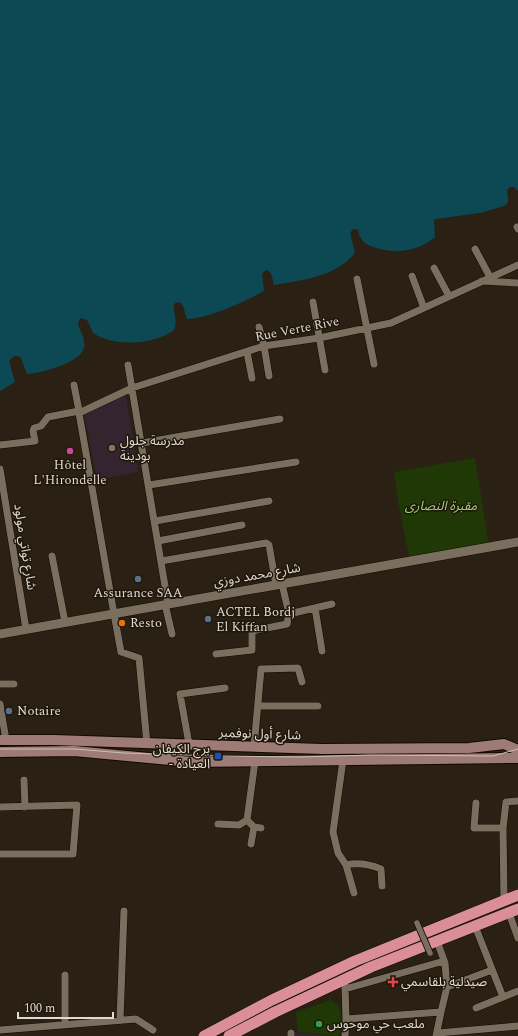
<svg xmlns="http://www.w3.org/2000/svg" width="518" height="1036" viewBox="0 0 518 1036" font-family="Spectral,'Noto Sans Arabic',serif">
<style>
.education{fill:#332430}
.green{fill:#1f3805}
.water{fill:#0c4954}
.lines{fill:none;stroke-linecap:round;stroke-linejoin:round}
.minor-casing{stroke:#120a02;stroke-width:8}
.tertiary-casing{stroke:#120a02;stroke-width:10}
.secondary-casing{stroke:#120a02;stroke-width:12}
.trunk-casing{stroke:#120a02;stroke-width:12}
.minor{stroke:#7a6f5f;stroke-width:7}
.tertiary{stroke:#7a6f5f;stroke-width:9}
.secondary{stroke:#9e7b74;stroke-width:10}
.trunk{stroke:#da8e98;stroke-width:11}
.tram{stroke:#c7c1b8;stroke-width:1}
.pedestrian-bridge-casing{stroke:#120a02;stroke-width:7;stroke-linecap:butt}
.pedestrian-bridge{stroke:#7a6f5f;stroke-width:5.5}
.education-dot{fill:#8d6e63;stroke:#20170b;stroke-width:1.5}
.hotel-dot{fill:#d1479c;stroke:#20170b;stroke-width:1.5}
.service-dot{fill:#5c6f8a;stroke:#20170b;stroke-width:1.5}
.food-dot{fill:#e8710a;stroke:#20170b;stroke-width:1.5}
.transit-dot{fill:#1a4fb4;stroke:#20170b;stroke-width:1.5}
.health-dot{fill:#e0444e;stroke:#20170b;stroke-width:1.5}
.leisure-dot{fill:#2e9e5b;stroke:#20170b;stroke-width:1.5}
.labels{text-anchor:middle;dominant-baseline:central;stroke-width:3;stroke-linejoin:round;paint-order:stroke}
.street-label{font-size:13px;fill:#e0dad2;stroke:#20170b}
.poi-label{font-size:13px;fill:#e0dad2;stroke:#20170b;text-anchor:start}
.park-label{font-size:13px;font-style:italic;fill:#9dd177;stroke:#20170b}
</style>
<rect width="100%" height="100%" fill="#2a2114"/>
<path class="education" d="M126,395L138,472L97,480L84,415Z
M295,1032L331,1036H294Z"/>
<path class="green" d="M475,458L489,545L409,557L398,501L394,472Z
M331,1000L339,1006L341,1016L339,1036L298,1032L296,1012Z"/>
<path class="water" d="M0,0H518V191L514,187H510L507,190L508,199L507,204L501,207L480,213L435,219L434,221L435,237C419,251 397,254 376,248C371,246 366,245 363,241C360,238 359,234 358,230L353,229L350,233L355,253C335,277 303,280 274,285C272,279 273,271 266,270L262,274L264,291C244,302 210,318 187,319L183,306L181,303L177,302L174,304C173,313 178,321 174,330C154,345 114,347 93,333L87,320L81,318L79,320L78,324C80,330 86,341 84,348C80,363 41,373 27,374L21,358L19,356H14L9,361L15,382L0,391Z"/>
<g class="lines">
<defs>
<path id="minor" d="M517,227L518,229
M475,249L490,277
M434,268L449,296
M412,276L424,308
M357,279L374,364
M482,281L518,283
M313,302L325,370
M259,327L264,346L269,376
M247,352L252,378
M128,365L168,604
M74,385L79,411
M79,413L132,388L264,346L319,338L391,323L518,265
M79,413L114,614L121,652L139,658L147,744
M142,443L280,419
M0,445L35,441L33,431L34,428L41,426L48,417L79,411V413
M0,469L26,629
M149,485L296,462
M155,521L269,501
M158,541L242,525
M52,556L65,622
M161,561L266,543L269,545L276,585
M165,604L172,634
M315,608L322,651
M289,614L332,604
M216,654L252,650V631L287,624L289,614L282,584
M0,684H14
M0,704L6,740
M258,706H318
M189,744L180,694L225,688
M254,747L261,669L298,668L302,682
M343,760L333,832L338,853L346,865L354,893
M255,761L247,820L254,827L261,828
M24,780L25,807
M476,803L474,828H503
M0,807L77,805L73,854H0
M218,824L239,825L247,820
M251,844L254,827
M346,865C359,862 369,864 381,869L382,886
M504,901L503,828L506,802L518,801
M509,913L518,938
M475,926L503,997
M447,987L492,970
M345,989L444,961
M476,1008L518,991
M346,1019L441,1012
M120,1020L124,911
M65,1024V975
M0,1030L136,1019L153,1030
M438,1033L518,1026
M291,1036V1033
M345,1036L346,1019L345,986
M436,1036L441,1012L447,987L445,963L437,941"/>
<path id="tertiary" d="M0,634L518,542"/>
<path id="secondary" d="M0,740H54L322,749L469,748L504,744L518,750
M0,752L74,751L191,762L518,758"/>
<path id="trunk" d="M204,1036L272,1000L355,961L518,895
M229,1036L275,1012L371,967L518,909"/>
</defs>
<use href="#minor" class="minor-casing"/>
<use href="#tertiary" class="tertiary-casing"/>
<use href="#secondary" class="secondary-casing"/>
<use href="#trunk" class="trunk-casing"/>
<use href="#minor" class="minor"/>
<use href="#tertiary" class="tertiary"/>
<use href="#secondary" class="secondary"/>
<use href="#trunk" class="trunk"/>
<path class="tram" d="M0,749H74L124,753L218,756L301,757L371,755L493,756L518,749"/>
<defs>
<path id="pedestrian-bridge" d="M417,923L430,953"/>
</defs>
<use href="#pedestrian-bridge" class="pedestrian-bridge-casing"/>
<use href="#pedestrian-bridge" class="pedestrian-bridge"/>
</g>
<circle class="education-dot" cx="112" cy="448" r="4"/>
<circle class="hotel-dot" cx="70" cy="451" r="4"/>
<g class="service-dot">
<circle cx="138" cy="579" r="4"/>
<circle cx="208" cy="619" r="4"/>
<circle cx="9" cy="711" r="4"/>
</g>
<circle class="food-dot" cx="122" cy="623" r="4"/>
<rect class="transit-dot" x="214" y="752" width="8" height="8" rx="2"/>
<path class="health-dot" d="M391 976h4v4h4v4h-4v4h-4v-4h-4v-4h4z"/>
<circle class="leisure-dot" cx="319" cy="1024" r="4"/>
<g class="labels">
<g class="street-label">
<text transform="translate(297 329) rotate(-11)">Rue Verte Rive</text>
<text transform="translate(25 547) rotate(81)">شارع تواتي مولود</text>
<text transform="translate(257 575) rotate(-10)">شارع محمد دوزي</text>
<text transform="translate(260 734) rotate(2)">شارع أول نوفمبر</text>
</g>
<g class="poi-label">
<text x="120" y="441">مدرسة جلول<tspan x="120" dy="15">بودينة</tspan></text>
<text x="70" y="465" text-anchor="middle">Hôtel<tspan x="70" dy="15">L'Hirondelle</tspan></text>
<text x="138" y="593" text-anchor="middle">Assurance SAA</text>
<text x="216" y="612">ACTEL Bordj<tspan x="216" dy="15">El Kiffan</tspan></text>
<text x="130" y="623">Resto</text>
<text x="17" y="711">Notaire</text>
<text x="210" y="749" text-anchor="end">برج الكيفان<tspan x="210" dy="15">- العيادة</tspan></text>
<text x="401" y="982">صيدلية بلقاسمي</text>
<text x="327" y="1024">ملعب حي موحوس</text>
</g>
<g class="park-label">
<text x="441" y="506">مقبرة النصارى</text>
</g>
</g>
<path d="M18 1012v6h95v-6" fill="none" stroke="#e0dad2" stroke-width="2"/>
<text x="24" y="1012" font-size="12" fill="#e0dad2" stroke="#20170b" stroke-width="3" paint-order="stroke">100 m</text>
</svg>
